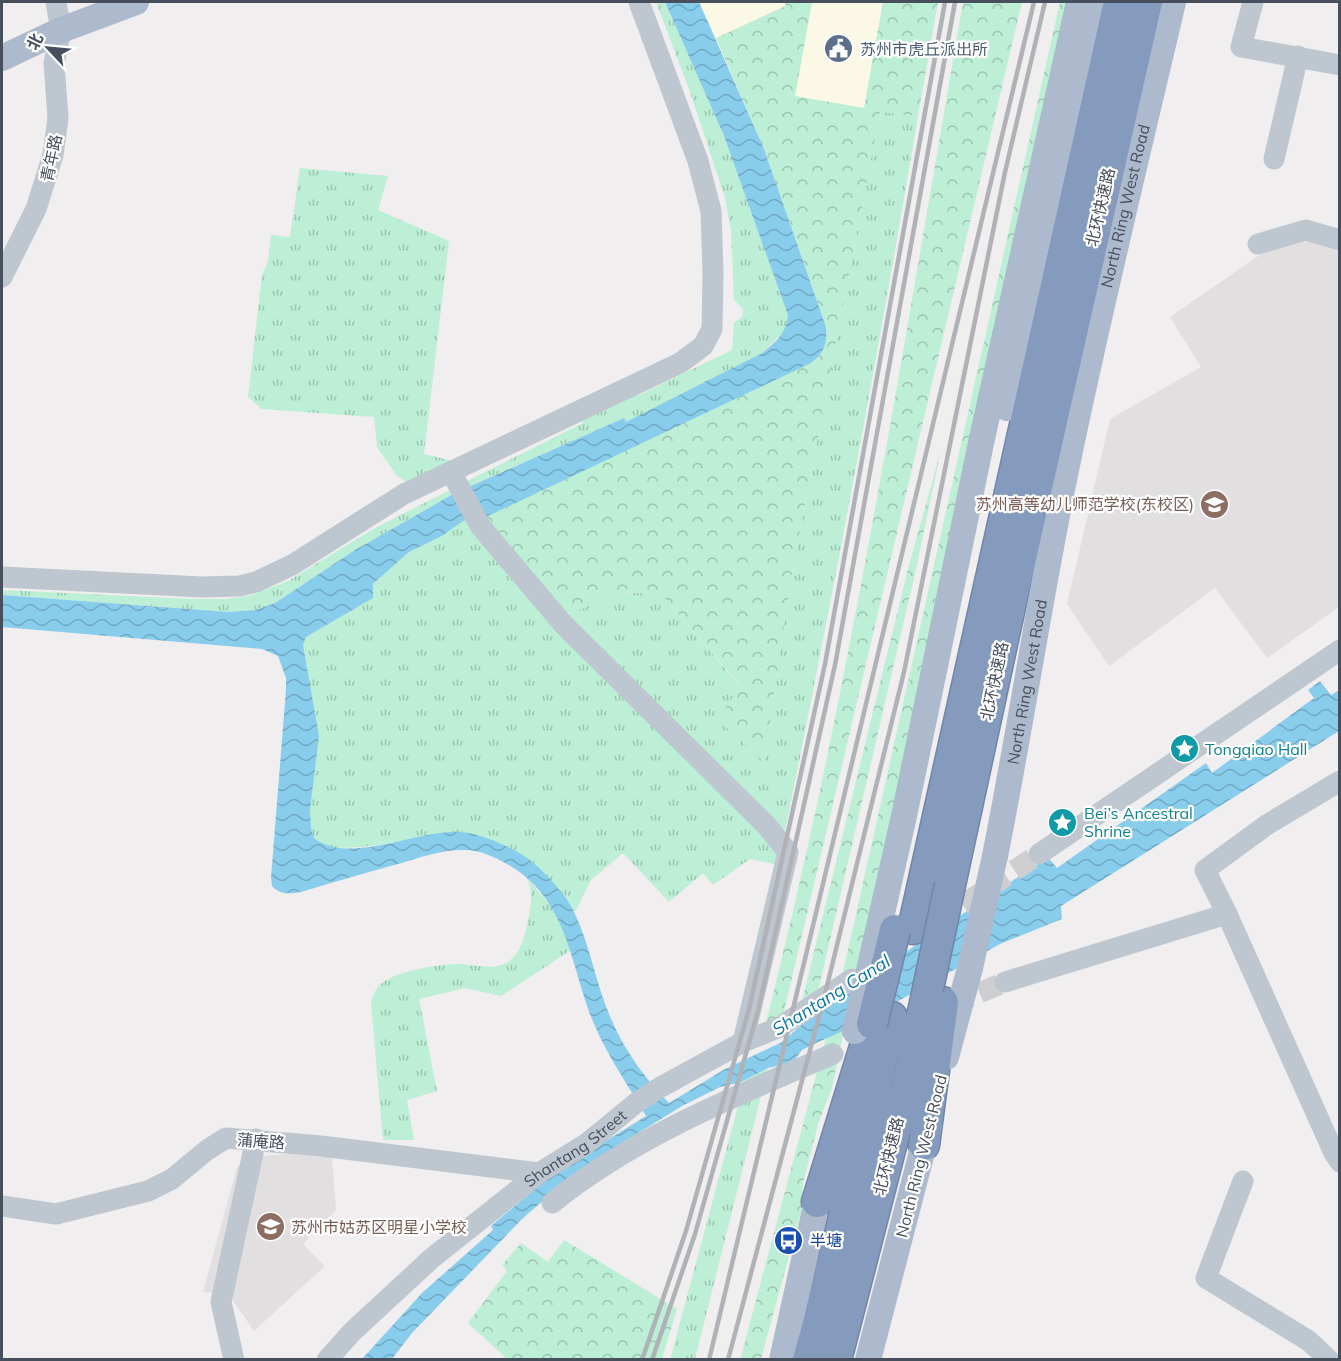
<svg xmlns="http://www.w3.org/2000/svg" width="1341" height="1361" viewBox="0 0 1341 1361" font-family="Mulish,'Noto Sans SC',sans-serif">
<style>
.commercial{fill:#fcf8e6}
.education{fill:#e1dfe0}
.grass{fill:url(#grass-tufts)}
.forest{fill:url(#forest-crowns)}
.water{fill:url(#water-waves)}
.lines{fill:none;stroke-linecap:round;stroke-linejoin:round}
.minor-tunnel{stroke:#ceced1;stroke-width:21;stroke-dasharray:21 10;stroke-linecap:butt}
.highway-casing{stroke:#7086a9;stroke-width:33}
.minor{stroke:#bec6d0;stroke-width:21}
.major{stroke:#adbacd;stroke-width:26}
.highway{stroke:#859bbd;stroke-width:30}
.rail{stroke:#b0b2b8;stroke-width:4.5}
.highway-bridge-casing{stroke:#7086a9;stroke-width:33;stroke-linecap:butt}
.major-bridge{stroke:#adbacd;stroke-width:26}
.highway-bridge{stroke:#859bbd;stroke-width:30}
.labels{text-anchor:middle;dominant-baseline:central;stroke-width:4.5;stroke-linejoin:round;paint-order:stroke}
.service-label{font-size:16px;fill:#4e5e75;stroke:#fff;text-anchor:start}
.street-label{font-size:16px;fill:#464f5b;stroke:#fff}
.education-label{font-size:16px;fill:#785e54;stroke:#fff;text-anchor:end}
.culture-label{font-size:16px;fill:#0d838f;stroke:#fff;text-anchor:start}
.transit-label{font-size:16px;fill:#164399;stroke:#fff;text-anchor:start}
.water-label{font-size:18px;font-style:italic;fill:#0c77a8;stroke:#fff}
</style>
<defs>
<pattern id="grass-tufts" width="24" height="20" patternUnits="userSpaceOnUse" patternTransform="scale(1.5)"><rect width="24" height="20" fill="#bcefd5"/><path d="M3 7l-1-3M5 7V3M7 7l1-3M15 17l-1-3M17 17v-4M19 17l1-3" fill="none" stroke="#9bc4b0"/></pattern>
<pattern id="forest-crowns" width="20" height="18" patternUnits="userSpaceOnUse" patternTransform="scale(1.5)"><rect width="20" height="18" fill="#bcefd5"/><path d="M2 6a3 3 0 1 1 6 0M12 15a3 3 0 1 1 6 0" fill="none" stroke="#9bc4b0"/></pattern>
<pattern id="water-waves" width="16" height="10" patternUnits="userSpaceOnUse" patternTransform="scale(1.5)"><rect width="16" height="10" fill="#89cdec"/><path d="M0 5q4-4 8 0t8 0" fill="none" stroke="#72a9c2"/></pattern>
</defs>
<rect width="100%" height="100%" fill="#f0eeee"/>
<path class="commercial" d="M699,2H784L786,5L716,38Z
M812,2H883L864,109L795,96Z"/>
<path class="education" d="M1314,239L1339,248V607L1267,658L1215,588L1109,666L1067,604L1110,419L1201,367L1170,317L1261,254Z
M284,1154L332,1157L336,1210L303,1244L325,1266L254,1331L229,1295L203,1292L237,1167L263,1156Z"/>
<path class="grass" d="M656,2H665L724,136L789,315L785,331L762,353L626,423L624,418L463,489L465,482L583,423L581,415L636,388L639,395L732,350L734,323L742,317L743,309L734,300L731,230L725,198L690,92Z
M880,111L918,116C876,367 829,616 778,865L750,859L713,885L703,873L669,902L623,853L591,880L575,912C551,880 538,862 501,845C492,841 482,836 471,834C437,827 335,865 314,838C310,833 310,826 309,820L303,645L306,637L372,598L373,584L409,552L442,536L463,521L484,518L565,616L620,592L661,594L740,686L764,761L791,578Z
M300,168L388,176L378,210L449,241L424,454L453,461L408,483L397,476L377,447L374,417L262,409L248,397L262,275L268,261L271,235L290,237Z
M448,491L455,493L355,550L275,603L256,610L228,612L2,595V590L193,599H225L249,596L288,581L375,528Z
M526,876L557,914L571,950L501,996L465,988L419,999L437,1091L407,1100L414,1140H383L371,1004C373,995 376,986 385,981C402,970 440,964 460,964C476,965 496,971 509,961C522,952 525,934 528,920C531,905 534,890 526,876Z
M768,1068L695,1359L670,1360L745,1080Z"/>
<path class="forest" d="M784,2H812L795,96L864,108L883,2H938L918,116L880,112L791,578L764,762L718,720L740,685L661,594L620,592L565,616L484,518L816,360L827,336L826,327L764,149L716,38L786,6Z
M963,2H1022L782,1020L764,1031C783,955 801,878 818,800C874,536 917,268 963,2Z
M1060,2H1073L862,966L841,981Z
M941,450L916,569L816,1000L800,1009L908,569Z
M844,1030L832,1088L819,1121L803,1183L801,1212L761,1359L740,1360L826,1038Z
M564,1240L677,1309L662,1359H507L468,1323L507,1271L502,1265L521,1243L548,1262Z"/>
<path class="water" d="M665,2H699L764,149L826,327C828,343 823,356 809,364L484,518L463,521L442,536L409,552L373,584V598L306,637L303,645L304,651L319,736L310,809L311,828L314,838C349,866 419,829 461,832C482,834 506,845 524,856C540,866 568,896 575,914C591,948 596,986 612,1021C625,1051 646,1080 669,1103L725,1069L782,1042L838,993L853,987L1048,857L1057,868L1206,763L1212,773L1314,698L1308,690L1320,681L1331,695L1339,690V731L1061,906L1062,919L1000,944L852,1027L814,1044L802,1050L793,1062L768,1068L741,1082L720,1087L682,1106L606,1153L553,1192L522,1219L412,1333L392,1359H362L422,1293L493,1230L491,1226L554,1173L646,1116C628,1085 608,1057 594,1024C570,966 569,899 507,864C494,857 480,850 465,850C442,849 419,858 398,864C365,873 333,882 301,892C290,894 280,895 272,886L271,878L286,689V678L278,656L262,649L2,627V595L228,612L256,610L275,603L355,550L455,493L624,418L626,422L762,353C776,342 786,334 788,315L724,136Z"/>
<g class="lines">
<path class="minor-tunnel" d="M937,922L1039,854
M951,1005L1005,982"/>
<defs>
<path id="highway" d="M950,885L1013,593L1147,2
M913,929L1119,2
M924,1145L943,1002
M817,1202L872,1024
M808,1360L818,1324L892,1017
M836,1360L910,1072L928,989"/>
</defs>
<use href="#highway" class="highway-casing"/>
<g class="minor">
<path d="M1253,2L1241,47L1340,65"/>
<path d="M1274,159L1298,56"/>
<path d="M1258,244L1306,230L1340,240"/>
<path d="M2,277L36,209L53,155L58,118L54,63L61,30L56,2"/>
<path d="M451,472L481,527L564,625L766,825L788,852L743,1042"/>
<path d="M2,577L202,587L240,586L256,582L292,565L404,494L680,363L703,346L712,329L713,273L711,211L698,161L639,2"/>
<path d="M1039,854L1340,650"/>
<path d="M1227,914L1334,1153L1340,1162"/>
<path d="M1005,982L1227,914L1205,870L1268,824L1340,781"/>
<path d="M1243,1181L1206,1278L1309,1341L1329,1360"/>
<path d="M552,1203C635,1136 736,1096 833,1054"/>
<path d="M2,1206L56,1214L148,1191L172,1179L207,1150L226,1138L321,1146L539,1173"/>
<path d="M234,1360L221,1302L256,1139"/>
<path id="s1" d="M327,1360L352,1332L432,1258L539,1173L586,1144L636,1103L659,1088L743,1042L780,1027L852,979"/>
</g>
<g class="major">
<path d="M2,58L61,30L136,2"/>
<path d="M1007,408L1089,64L1095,34L1099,2"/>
<path id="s2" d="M995,856C1021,726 1040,595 1067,465C1099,310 1137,156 1173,2"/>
<path d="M878,931L904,816L981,443L1079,2"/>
<path d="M946,1057L970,968"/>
<path d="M782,1360L821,1183"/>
<path d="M868,1360L929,1125"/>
</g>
<use href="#highway" class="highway"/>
<path class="rail" d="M642,1360L686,1231L749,1009L825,664L945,2
M652,1360L695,1234L758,1011L835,665L955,2
M709,1360L1034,2
M728,1360L826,990L904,672L1005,172L1045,2"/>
<defs>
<path id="highway-bridge" d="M928,989L950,885
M872,1024L895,930"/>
</defs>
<use href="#highway-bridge" class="highway-bridge-casing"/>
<path class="major-bridge" d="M970,968L995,856
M855,1031L878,931"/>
<use href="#highway-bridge" class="highway-bridge"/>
</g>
<defs>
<symbol id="civic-disc" viewBox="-11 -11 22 22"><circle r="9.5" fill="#5c6f8a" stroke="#fff"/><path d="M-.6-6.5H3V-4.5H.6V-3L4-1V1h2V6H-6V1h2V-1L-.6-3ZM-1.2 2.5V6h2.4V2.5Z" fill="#fff"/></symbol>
<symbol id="university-disc" viewBox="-11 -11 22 22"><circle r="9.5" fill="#8d6e63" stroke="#fff"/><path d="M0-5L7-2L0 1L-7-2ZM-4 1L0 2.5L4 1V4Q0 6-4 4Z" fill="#fff"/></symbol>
<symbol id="sight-disc" viewBox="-11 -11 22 22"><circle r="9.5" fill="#0f9aa8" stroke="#fff"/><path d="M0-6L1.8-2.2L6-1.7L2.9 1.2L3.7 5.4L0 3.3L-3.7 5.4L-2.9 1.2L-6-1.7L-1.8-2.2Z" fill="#fff"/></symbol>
<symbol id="school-disc" viewBox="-11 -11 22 22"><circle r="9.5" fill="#8d6e63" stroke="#fff"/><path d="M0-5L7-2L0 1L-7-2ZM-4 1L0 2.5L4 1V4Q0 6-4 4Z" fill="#fff"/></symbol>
<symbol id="bus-disc" viewBox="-11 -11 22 22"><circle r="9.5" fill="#1a4fb4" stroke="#fff"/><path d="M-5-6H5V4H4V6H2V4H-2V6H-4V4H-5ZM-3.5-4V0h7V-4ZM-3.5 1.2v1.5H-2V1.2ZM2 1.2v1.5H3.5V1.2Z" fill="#fff"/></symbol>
</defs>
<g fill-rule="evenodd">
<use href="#civic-disc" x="822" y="32" width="33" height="33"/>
<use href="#university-disc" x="1198" y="488" width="33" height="33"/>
<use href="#sight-disc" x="1168" y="732" width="33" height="33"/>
<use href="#sight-disc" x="1046" y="806" width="33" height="33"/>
<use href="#school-disc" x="254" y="1210" width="33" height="33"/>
<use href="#bus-disc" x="772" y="1224" width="33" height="33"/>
</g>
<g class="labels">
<g class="service-label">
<text x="860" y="49">苏州市虎丘派出所</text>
</g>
<g class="street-label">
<text transform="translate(51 158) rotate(-78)">青年路</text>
<text stroke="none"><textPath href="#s2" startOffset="663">North Ring West Road</textPath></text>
<text transform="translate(1100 207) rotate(-77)">北环快速路</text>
<text transform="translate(994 681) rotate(-78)">北环快速路</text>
<text stroke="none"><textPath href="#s2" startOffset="177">North Ring West Road</textPath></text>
<text transform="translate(261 1141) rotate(4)">蒲庵路</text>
<text stroke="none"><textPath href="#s1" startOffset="327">Shantang Street</textPath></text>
<text transform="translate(888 1156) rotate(-76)">北环快速路</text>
<text transform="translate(921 1156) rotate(-76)">North Ring West Road</text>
</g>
<g class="education-label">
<text x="1194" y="504">苏州高等幼儿师范学校(东校区)</text>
<text x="291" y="1227" text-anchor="start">苏州市姑苏区明星小学校</text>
</g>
<g class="culture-label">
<text x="1205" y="749">Tongqiao Hall</text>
<text x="1084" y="813">Bei’s Ancestral<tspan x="1084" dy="18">Shrine</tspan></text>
</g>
<g class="transit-label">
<text x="810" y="1240">半塘</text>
</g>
<g class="water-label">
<text transform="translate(831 995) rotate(-32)">Shantang Canal</text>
</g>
</g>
<rect width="1341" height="1361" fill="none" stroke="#464f5b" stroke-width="6"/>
<g transform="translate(48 48) rotate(296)" stroke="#ffffff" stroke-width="4.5" paint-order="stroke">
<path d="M0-4.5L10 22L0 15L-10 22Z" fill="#464f5b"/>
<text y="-9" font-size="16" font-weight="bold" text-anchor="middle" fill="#464f5b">北</text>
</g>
</svg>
